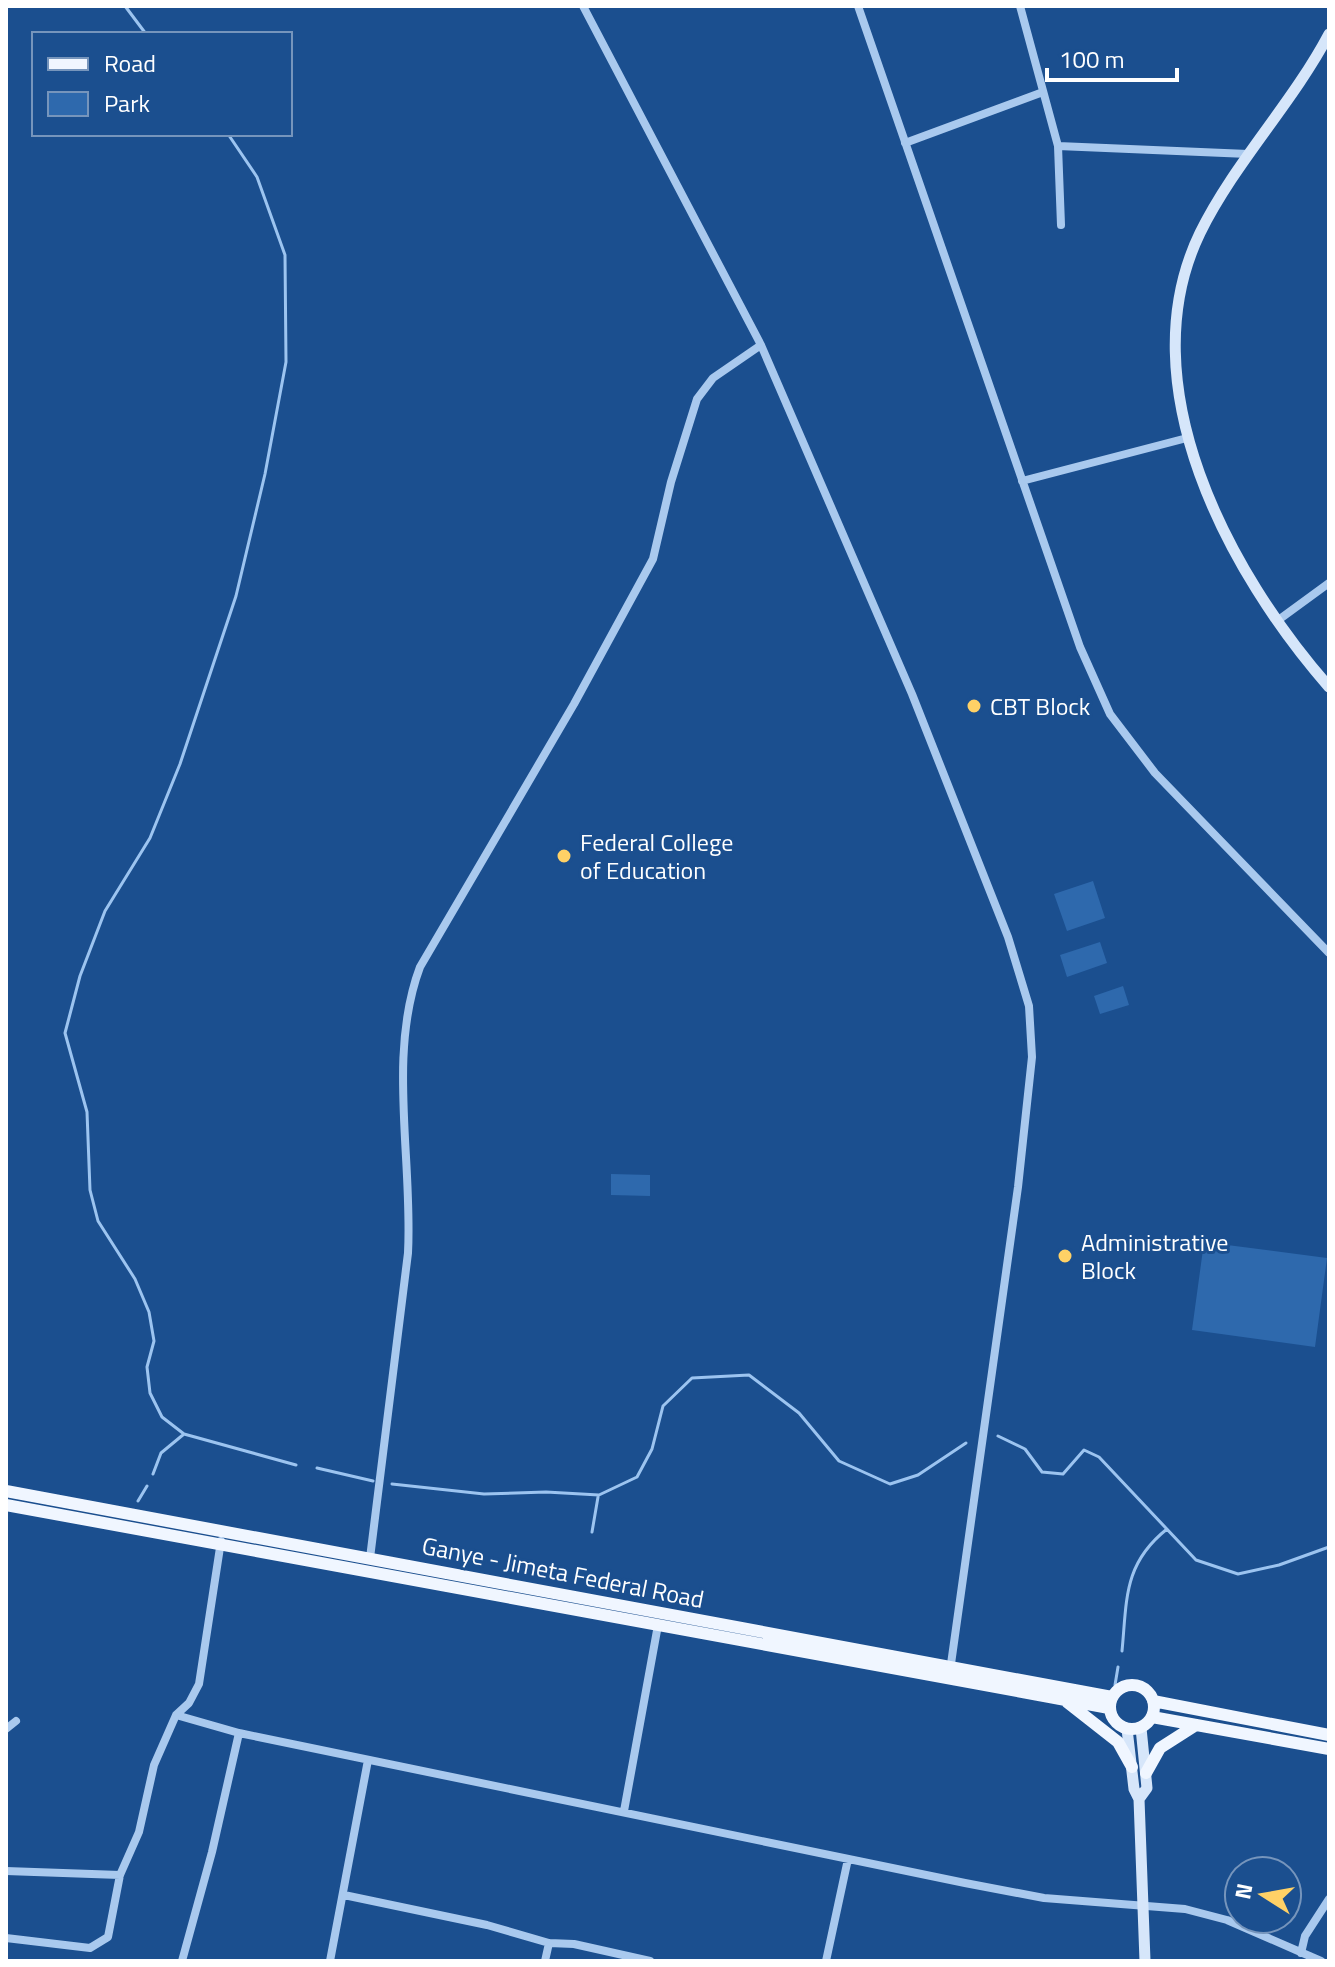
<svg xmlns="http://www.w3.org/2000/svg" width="1335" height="1967" viewBox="0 0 1335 1967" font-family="'Titillium Web',sans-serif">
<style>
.green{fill:#2e69ad}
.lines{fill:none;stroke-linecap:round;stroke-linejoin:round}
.stream{stroke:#9cc4f0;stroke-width:3}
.minor{stroke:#a9c9ee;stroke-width:8}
.secondary{stroke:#d6e6fa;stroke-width:11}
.primary{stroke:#f0f6ff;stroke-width:12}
.poi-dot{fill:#ffd166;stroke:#1b4f8f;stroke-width:3}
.labels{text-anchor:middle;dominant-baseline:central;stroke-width:6;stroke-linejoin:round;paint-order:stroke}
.poi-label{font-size:24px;fill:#fff;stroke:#1b4f8f;text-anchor:start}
.street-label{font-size:24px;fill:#fff;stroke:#1b4f8f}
</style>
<rect width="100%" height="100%" fill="#1b4f8f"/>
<path class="green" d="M1093,881L1105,918L1067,931L1054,894Z
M1100,942L1107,963L1067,977L1060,955Z
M1123,986L1129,1005L1100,1014L1094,996Z
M611,1174L650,1175V1196L611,1195Z
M1204,1242L1327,1258L1315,1347L1192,1330Z"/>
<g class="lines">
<path class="stream" d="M125,6L146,34
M228,134L257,177L285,255L286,362L265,474L236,596L180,764L150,838L105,911L80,976L65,1033L87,1112L90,1190L98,1221L135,1279L149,1312L154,1341L147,1367L150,1393L162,1417L184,1434L296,1465
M998,1436L1025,1449L1042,1472L1063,1474L1084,1450L1099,1457L1196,1560L1238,1574L1279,1565L1329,1547
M317,1468L373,1481
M153,1474L161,1453L184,1434
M392,1484L484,1494L546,1492L599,1495L637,1477L652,1449L663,1406L692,1378L749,1375L799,1413L839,1461L890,1484L918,1475L966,1443
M138,1501L147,1486
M592,1532L598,1497
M1122,1651C1127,1600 1123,1564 1167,1529
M1115,1685L1118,1667"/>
<path class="minor" d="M583,6L761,345L912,694L1008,937L1029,1006L1032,1057L1018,1187L950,1671
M858,6L1080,647L1110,714L1155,773L1329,953
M1020,6L1058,146L1061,225
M905,143L1043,92
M1058,146L1248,154
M1022,481L1187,438
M1277,621L1329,583
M370,1558L408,1253C413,1160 387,1055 420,967L574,704L653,559L671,482L697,399L713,378L761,345
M176,1715L239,1733L965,1883L1044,1898L1185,1909L1227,1920L1321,1961
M6,1729L16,1721
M624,1811L658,1625
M6,1871L120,1875
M344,1895L487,1925L549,1943L574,1944L650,1961
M6,1938L90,1948L108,1937L120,1875L139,1832L154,1765L176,1715L189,1703L199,1684L221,1541
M1301,1953L1305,1936L1329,1899
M182,1961L212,1852L239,1733
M330,1961L368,1760
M545,1961L549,1943
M826,1961L848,1859"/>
<path class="secondary" d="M1329,34C1292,104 1235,162 1200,233C1127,384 1229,573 1329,687
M1127,1729L1134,1789L1139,1799L1145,1961
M1139,1799L1147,1788L1141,1728"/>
<path class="primary" d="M6,1491L1112,1697
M6,1505L1109,1708
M1110 1707a22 22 0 1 1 44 0a22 22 0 1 1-44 0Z
M1153,1701L1329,1735
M1067,1702L1118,1742L1132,1767
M1152,1717L1329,1749
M1146,1773L1160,1748L1196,1725"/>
</g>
<g class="poi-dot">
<circle cx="974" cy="706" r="8"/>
<circle cx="564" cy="856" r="8"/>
<circle cx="1065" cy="1256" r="8"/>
</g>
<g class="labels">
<g class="poi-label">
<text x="990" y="706">CBT Block</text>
<text x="580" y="842">Federal College<tspan x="580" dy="28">of Education</tspan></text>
<text x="1081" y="1242">Administrative<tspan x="1081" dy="28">Block</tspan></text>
</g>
<g class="street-label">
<text transform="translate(563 1572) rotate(11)">Ganye - Jimeta Federal Road</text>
</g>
</g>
<rect width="1335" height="1967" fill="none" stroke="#ffffff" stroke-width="16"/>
<rect x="32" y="32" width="260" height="104" fill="#1b4f8f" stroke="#7695bc" stroke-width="2"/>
<rect x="48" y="58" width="40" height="12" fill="#f0f6ff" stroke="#7695bc" stroke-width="2"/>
<text x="104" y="72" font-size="24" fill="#ffffff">Road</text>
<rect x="48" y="92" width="40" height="24" fill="#2e69ad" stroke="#7695bc" stroke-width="2"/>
<text x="104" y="112" font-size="24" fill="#ffffff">Park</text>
<g transform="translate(1263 1895) rotate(281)"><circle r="38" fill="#1b4f8f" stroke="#7695bc" stroke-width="2"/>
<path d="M0-6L14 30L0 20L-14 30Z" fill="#ffd166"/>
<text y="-12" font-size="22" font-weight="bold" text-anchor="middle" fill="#ffffff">N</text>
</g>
<path d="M1047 68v12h130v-12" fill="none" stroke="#ffffff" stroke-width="4"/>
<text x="1059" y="68" font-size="24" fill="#ffffff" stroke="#1b4f8f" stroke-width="6" paint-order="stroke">100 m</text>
</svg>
